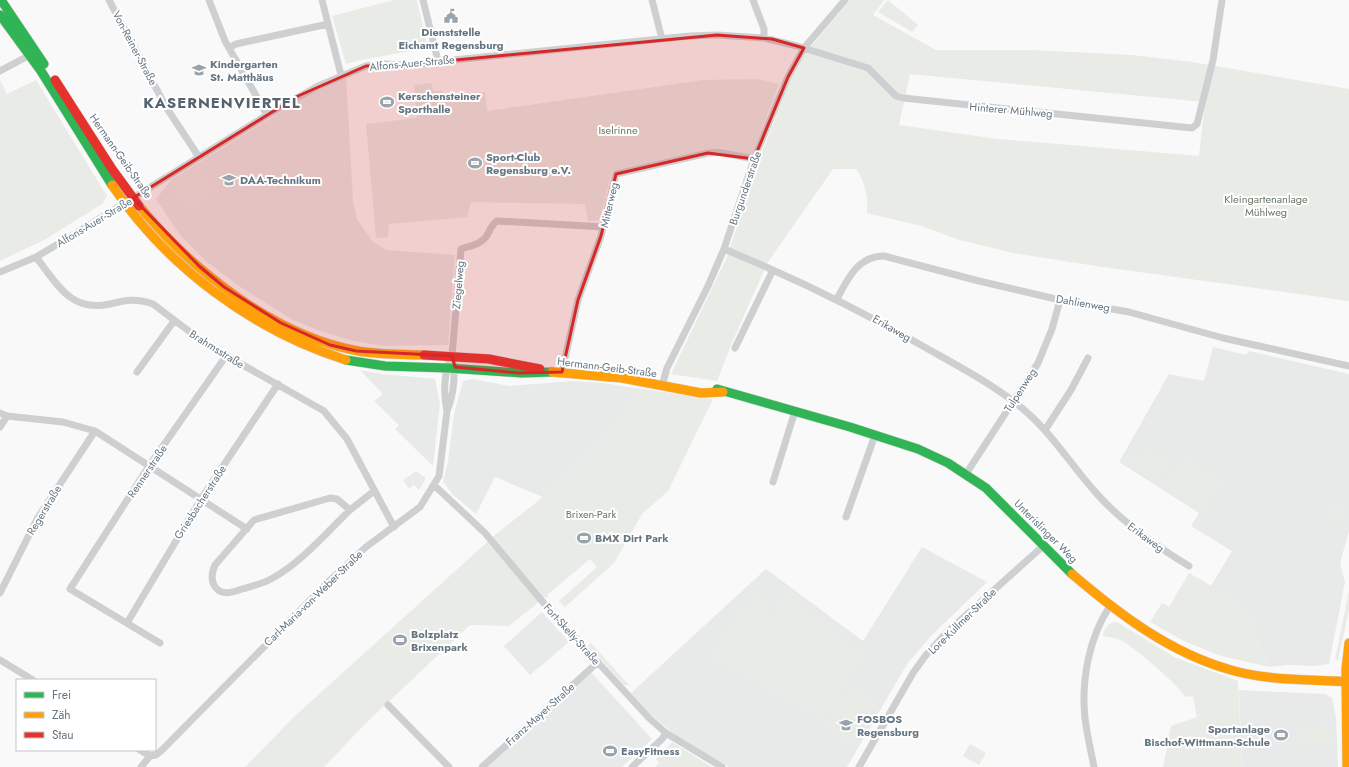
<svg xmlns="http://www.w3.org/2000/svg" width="1349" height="767" viewBox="0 0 1349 767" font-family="Jost,sans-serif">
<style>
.built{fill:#e8e9e9}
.green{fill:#e8ebe6;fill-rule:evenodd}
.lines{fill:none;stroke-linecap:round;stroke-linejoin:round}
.fast-casing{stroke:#d5d6d7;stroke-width:10}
.slow-casing{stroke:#d5d6d7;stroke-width:10}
.jam-casing{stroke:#d5d6d7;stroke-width:10}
.street{stroke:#cecfd0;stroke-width:7}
.fast{stroke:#30b455;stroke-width:9}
.slow{stroke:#ff9f0a;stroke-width:9}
.jam{stroke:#e5322d;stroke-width:9}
.marked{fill:#d62828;fill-opacity:0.2;stroke:#d62828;stroke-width:3;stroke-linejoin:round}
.labels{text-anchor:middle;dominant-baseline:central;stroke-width:4;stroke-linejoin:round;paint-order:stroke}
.poi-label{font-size:11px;font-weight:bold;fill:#657683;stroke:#fff;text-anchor:start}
.street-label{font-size:11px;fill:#657683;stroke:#fff}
.park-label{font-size:11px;fill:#687a64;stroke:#fff}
.district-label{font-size:15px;font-weight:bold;letter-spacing:1px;fill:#57646e;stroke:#fff}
</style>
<rect width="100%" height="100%" fill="#f9f9f9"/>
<path class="built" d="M346,76L353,202L357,219L372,241L386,250L455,255L448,345L384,346L354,341L320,331L293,320L239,286L207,262L180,235L156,199L171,180L324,85Z
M1213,347L1246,355L1249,351L1349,374V531L1340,563L1345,582L1329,664L1314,666L1288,665L1269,667L1246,613L1236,600L1211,586L1232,551L1191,526L1199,513L1119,462L1169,374L1204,381Z
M360,370L382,374L435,379L440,404L433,466L395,429L399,425L374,401L383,394Z
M473,379L509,386L571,381L603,383L642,389L596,448L543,497L495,477L476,514L452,494L443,481L448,462L454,414L463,381Z
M922,547L987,582L932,635L907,664L847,767H729L677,736L649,713L631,693L766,569L863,641Z
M542,612L569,642L530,675L504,646Z
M590,671L652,739L622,767H485Z
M1239,690L1325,694L1332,698L1336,717L1338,767H1242Z"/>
<path class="green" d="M394,0H417L428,48L361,60L346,64L332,16Z
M850,0H884L873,15L936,50H1032L1132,55L1192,62L1349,89V301L1096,266L1013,253L960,240L921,226L867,213C868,197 866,183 856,169H833L768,262L733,340L717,381L671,374L726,259L760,158L791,78L804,55ZM910,74L1205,102L1199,156L997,139L899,125Z
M888,0L918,25L912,32L878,12Z
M757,79L779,84L752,155L719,148L709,149L612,171L600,220L588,221L585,204L471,202L467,217L389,224L388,237L376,238L366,124L417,118L414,85L432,83L433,91H443L444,95L485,92L487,111L703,80Z
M0,80L7,94L36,80L107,196L102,204L46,239L0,261Z
M198,167L214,193L187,209L171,183Z
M642,389L713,399L668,491L642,514L614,563L565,607L559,601L597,567L590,559L547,595L549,597H545L509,626L470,625L365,724L324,767H245L296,715L495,535L543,497L596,448Z
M1148,448L1168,461L1160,475L1139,462Z
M1128,457L1169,482L1184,458L1222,481L1203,511L1125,462Z
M416,471L426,478L419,490L414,485L409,489L403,480Z
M1336,501L1346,508L1337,523L1326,517Z
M1189,573L1236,600L1246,613L1269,667L1218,655L1184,641L1150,622L1162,603L1169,607Z
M1349,591V610L1338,660L1335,659Z
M757,593L770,601L759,620L746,612Z
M786,593L869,660L860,658L828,713L745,666Z
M739,611L759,622L764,613L769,616L742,664L717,650L723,640L718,636L722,630L727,632Z
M1117,622L1174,657L1238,681L1242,767H1163L1171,726L1197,717L1193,696L1185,697C1179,685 1137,650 1124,642C1118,638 1110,637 1103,636C1104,628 1109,622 1117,622Z
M591,643L629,685H624L588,645Z
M716,652L827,716L825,721L713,657Z
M850,686L877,701L852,745L825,729Z
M1330,725L1331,744L1300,746L1299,726Z
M672,742L712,767H655L659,763L656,759Z
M970,744L986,753L979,765L963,756Z"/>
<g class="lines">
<defs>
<path id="fast" d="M1,0L44,64
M0,15L41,71L112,185
M346,360L385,366L448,368L522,373L552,372
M717,389L850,427L918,449L948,463L986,488L1072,574"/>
<path id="slow" d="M112,185C166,266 253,331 346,360
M139,206C192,270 274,336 358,351C380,355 402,354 424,355
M552,372L622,378L701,393L723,392
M1072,574C1119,614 1170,653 1231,670C1268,681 1310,679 1349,682
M1347,767L1346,669L1349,643"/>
<path id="jam" d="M55,80L112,169L139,206
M424,355L489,359L540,369"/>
</defs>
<use href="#fast" class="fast-casing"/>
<use href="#slow" class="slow-casing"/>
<use href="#jam" class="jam-casing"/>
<path class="street" d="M109,0L166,107L199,157
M209,0L225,41L267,115
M322,0L341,75
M423,0L438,61
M652,0L662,39
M753,0L764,29V38
M229,48L236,44L328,24
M0,71L30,55
M724,249C797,279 860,310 928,349C960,367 994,385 1023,409C1053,434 1072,467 1098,495C1124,524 1156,546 1189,566
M36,257C57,284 71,313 110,304C126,300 137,298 153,304L206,344L324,411L347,439L394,527
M0,272L36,257L68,238L267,115L318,86L366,66L385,64L404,65L689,36L717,35L764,38L797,46L868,68L896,96L903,98L1192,128L1197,124L1213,60L1222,0
M837,299C848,278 858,256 884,256L979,281L1060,300L1129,312L1223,338L1349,366
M735,348L773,270
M137,372L174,321
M562,372L578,300L601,236L616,174L708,153L718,152L754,159
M662,386L667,368L708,286L724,249L754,159L788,77L804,48L845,0
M447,411C454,395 456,372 452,356L461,249C469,246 480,245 486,237C490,231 491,225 497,221L604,227
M0,413L7,416L63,422L95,431L247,529
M0,427L7,416
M1045,430L1071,390L1088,358
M966,474L1038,363L1052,329L1060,300
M773,482L795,411
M434,485L485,533L547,607L649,718L666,733L722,767
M330,498L337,499L350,510C327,532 300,564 271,579C262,584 252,586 242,589C233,592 223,596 216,588C210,581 212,572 215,565L254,520Z
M350,510L374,491
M846,517L875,435
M0,593L37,519L95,431
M127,623L201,499L278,384
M160,643L70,589L149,466L226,356
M0,660L33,680
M388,705L449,767
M140,750L150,756
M141,767L150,756L156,755L163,749L328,582L366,547L420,507L439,476L447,411C443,393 444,371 452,356
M482,767L598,662
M632,767L662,739L666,733
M859,767L913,673L926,655L946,633L1042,547
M1094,767C1091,751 1087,735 1085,718C1081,681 1089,637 1110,606"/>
<use href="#fast" class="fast"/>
<use href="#slow" class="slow"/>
<use href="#jam" class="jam"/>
</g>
<path class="marked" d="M717,35L772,39L804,48L788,77L754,159L708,153L616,174L601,236L578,300L562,372L518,373L455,367L452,356L356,351L330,345L281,323L224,287L199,266L133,198L298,96L366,66L404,65Z"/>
<defs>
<symbol id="civic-bare" viewBox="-9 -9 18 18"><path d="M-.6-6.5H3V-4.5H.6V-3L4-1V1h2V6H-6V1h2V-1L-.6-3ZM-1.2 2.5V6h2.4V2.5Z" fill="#99a4ac" stroke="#fff" stroke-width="2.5" paint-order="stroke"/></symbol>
<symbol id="school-bare" viewBox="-9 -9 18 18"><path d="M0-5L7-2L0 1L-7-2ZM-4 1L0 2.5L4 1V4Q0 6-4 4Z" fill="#99a4ac" stroke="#fff" stroke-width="2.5" paint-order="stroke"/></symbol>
<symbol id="stadium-bare" viewBox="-9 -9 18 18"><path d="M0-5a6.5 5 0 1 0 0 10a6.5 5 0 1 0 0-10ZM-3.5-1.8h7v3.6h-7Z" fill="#99a4ac" stroke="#fff" stroke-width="2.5" paint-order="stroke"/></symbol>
<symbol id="university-bare" viewBox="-9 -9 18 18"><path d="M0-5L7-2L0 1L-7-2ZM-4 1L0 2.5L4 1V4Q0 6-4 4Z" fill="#99a4ac" stroke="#fff" stroke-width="2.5" paint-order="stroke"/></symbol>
</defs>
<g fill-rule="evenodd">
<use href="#civic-bare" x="441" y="6" width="20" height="20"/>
<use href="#school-bare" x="189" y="60" width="20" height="20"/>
<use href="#stadium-bare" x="377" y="92" width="20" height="20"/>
<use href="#stadium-bare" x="465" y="153" width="20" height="20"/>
<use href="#university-bare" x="219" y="170" width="20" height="20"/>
<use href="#stadium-bare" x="574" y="528" width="20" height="20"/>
<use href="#stadium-bare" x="390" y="630" width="20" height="20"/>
<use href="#university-bare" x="836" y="715" width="20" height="20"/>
<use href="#stadium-bare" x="1271" y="725" width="20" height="20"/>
<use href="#stadium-bare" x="600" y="741" width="20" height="20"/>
</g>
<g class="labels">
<g class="poi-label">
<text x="451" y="32" text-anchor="middle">Dienststelle<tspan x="451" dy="13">Eichamt Regensburg</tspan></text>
<text x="210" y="64">Kindergarten<tspan x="210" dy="13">St. Matthäus</tspan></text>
<text x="398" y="96">Kerschensteiner<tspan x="398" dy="13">Sporthalle</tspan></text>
<text x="486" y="157">Sport-Club<tspan x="486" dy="13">Regensburg e.V.</tspan></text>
<text x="240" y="180">DAA-Technikum</text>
<text x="595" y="538">BMX Dirt Park</text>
<text x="411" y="634">Bolzplatz<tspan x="411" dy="13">Brixenpark</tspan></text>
<text x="857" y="719">FOSBOS<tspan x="857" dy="13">Regensburg</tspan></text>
<text x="1270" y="729" text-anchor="end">Sportanlage<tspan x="1270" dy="13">Bischof-Wittmann-Schule</tspan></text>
<text x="621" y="751">EasyFitness</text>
</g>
<g class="street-label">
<text transform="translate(135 48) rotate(62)">Von-Reiner-Straße</text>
<text transform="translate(412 63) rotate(-5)">Alfons-Auer-Straße</text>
<text transform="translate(1011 110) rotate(5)">Hinterer Mühlweg</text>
<text transform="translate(121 156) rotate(55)">Hermann-Geib-Straße</text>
<text transform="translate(745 188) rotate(-71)">Burgunderstraße</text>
<text transform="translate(609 205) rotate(-77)">Mitterweg</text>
<text transform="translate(94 222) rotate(-31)">Alfons-Auer-Straße</text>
<text transform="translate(458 285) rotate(-85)">Ziegelweg</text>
<text transform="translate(1083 303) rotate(10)">Dahlienweg</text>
<text transform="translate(892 328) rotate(30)">Erikaweg</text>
<text transform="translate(217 349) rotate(32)">Brahmsstraße</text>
<text transform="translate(607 367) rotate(7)">Hermann-Geib-Straße</text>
<text transform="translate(1020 390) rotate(-57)">Tulpenweg</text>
<text transform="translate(147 471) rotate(-56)">Rennerstraße</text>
<text transform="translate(200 502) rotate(-57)">Griesbacherstraße</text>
<text transform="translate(44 510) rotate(-59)">Regerstraße</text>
<text transform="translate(1046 531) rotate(45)">Unterislinger Weg</text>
<text transform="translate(1146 537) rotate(36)">Erikaweg</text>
<text transform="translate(313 598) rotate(-44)">Carl-Maria-von-Weber-Straße</text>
<text transform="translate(962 621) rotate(-44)">Lore-Kullmer-Straße</text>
<text transform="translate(572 634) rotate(48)">Fort-Skelly-Straße</text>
<text transform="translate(540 714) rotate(-42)">Franz-Mayer-Straße</text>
</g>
<g class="park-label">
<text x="618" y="130">Iselrinne</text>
<text x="1266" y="199">Kleingartenanlage<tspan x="1266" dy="13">Mühlweg</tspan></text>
<text x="591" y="514">Brixen-Park</text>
</g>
<g class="district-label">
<text x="222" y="103">KASERNENVIERTEL</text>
</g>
</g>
<rect x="16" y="679" width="140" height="72" fill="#ffffff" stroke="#c1c8cd"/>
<rect x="24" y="692" width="20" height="6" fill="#30b455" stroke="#c1c8cd"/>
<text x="52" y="699" font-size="12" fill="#657683">Frei</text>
<rect x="24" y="712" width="20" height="6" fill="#ff9f0a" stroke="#c1c8cd"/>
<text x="52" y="719" font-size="12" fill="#657683">Zäh</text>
<rect x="24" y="732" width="20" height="6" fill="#e5322d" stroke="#c1c8cd"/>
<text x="52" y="739" font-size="12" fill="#657683">Stau</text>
</svg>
